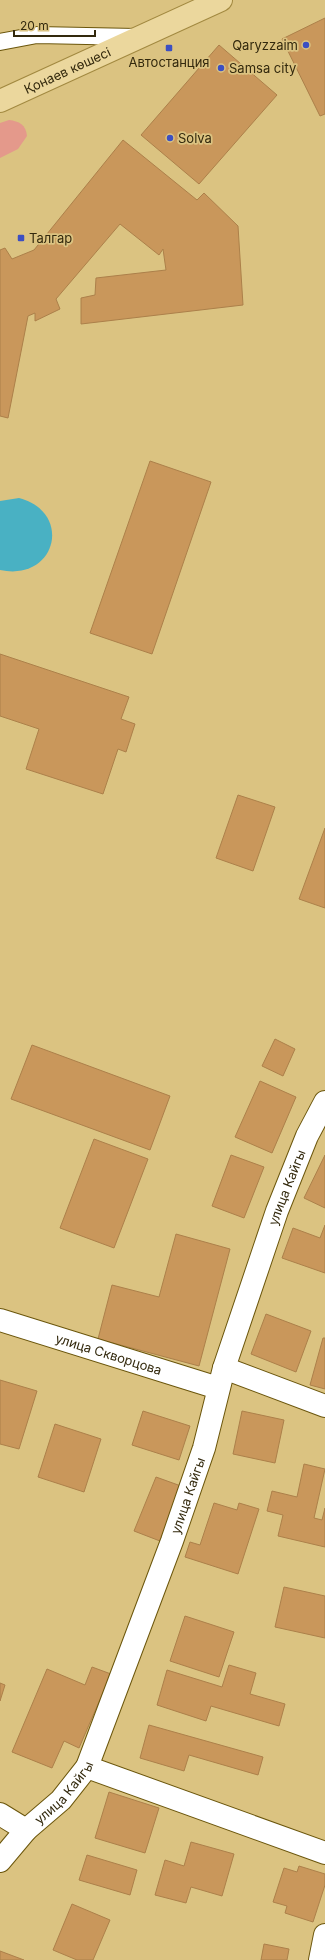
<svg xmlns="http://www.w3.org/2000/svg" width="325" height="1960" viewBox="0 0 325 1960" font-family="Inter,sans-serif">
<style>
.green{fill:#e4998b}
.water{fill:#49b1c3}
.building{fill:#c9975b;stroke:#ac804a}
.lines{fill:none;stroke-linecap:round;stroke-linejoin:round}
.lane-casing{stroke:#6b560c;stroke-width:18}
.street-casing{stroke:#6b560c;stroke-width:24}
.primary-casing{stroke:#a28940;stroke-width:24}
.lane{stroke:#fff;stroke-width:16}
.street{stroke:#fff;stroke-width:22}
.primary{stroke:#ebd79d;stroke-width:22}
.poi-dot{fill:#3c4fc2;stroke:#dbc381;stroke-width:1.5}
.labels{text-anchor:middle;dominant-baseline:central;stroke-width:3.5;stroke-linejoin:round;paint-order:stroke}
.poi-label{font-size:13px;fill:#33290d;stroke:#dbc381;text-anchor:start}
.street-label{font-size:13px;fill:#33290d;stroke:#dbc381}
</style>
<rect width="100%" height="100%" fill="#dbc381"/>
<path class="green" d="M9,120C19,121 26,125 27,136L18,149L0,158V123Z"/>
<path class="water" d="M19,498C73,512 57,582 0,570V501Z"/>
<path class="building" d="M325,18V114L320,116L282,39Z
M219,45L277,95L199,184L141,135Z
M123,140L197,200L204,193L238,226L243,305L81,324V298L95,295L96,278L166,270L163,249L159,255L120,224L56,299L60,309L35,321V313L28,316L8,418L0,416V250L5,248L12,259L34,250Z
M150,461L211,482L152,654L90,633Z
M0,654L129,697L121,719L135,724L126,752L118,749L103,794L26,769L39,729L0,716Z
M238,795L275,807L253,871L216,858Z
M325,828V908L299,899Z
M275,1039L295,1049L283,1076L262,1066Z
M32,1045L170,1096L150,1150L11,1099Z
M260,1081L296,1097L272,1153L235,1137Z
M94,1139L148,1159L114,1248L60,1228Z
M231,1155L264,1167L244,1218L212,1206Z
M325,1155V1208L304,1198Z
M325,1225V1273L282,1258L293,1228L320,1238Z
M176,1234L230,1249L199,1366L98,1339L112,1285L159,1297Z
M266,1314L311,1331L296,1372L251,1354Z
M323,1338H325V1389L310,1385Z
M0,1380L37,1391L19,1449L0,1444Z
M143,1411L190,1426L179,1460L132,1445Z
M242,1411L284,1420L275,1463L233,1454Z
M55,1424L101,1439L84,1492L38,1477Z
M304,1464L325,1469L314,1518L322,1520L325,1508V1547L278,1536L283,1515L267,1511L272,1491L297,1497Z
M156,1477L181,1486L160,1541L134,1531Z
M214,1503L237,1510L239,1503L259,1509L238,1574L185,1557L190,1542L200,1545Z
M284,1587L325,1596V1638L275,1627Z
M185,1616L234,1632L219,1677L170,1661Z
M229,1665L256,1673L250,1694L285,1704L279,1726L211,1706L206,1721L157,1705L167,1670L222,1687Z
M92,1667L111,1674L79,1748L64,1741L52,1768L12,1752L47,1669L85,1685Z
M0,1683L5,1685L0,1701Z
M149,1725L263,1757L258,1775L189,1755L184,1771L140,1758Z
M109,1792L159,1808L145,1853L95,1838Z
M191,1842L234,1854L222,1896L191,1887L186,1903L155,1895L165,1860L184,1866Z
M87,1855L137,1870L130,1895L79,1880Z
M299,1866L325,1874V1885L313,1922L285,1913L287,1906L273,1902L284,1868L297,1872Z
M72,1904L110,1920L93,1960H77L53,1950Z
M264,1944L289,1949L287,1960H261Z
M0,1951L24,1960H0Z"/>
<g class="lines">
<defs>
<path id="lane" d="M0,42L37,35L136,37"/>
<g id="street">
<path id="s1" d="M0,1320L218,1388"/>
<path d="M224,1368L325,1406"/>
<path d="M87,1767L325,1853"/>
<path d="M0,1814L26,1830"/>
<path id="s2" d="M0,1861L26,1830L61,1800L87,1767L172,1541L204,1448L224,1368L277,1211L307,1136L325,1102"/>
<path d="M320,1960L325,1935"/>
</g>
<g id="primary">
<path id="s3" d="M0,101L221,0"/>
</g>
</defs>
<use href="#lane" class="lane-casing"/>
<use href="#street" class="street-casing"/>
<use href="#primary" class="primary-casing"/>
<use href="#lane" class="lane"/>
<use href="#street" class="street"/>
<use href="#primary" class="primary"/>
</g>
<g class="poi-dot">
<circle cx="306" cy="45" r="4"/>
<rect x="165" y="44" width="8" height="8" rx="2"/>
<circle cx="221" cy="68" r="4"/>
<circle cx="170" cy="138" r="4"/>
<rect x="17" y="234" width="8" height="8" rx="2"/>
</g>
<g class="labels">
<g class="poi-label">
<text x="298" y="45" text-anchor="end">Qaryzzaim</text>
<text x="169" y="62" text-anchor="middle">Автостанция</text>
<text x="229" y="68">Samsa city</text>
<text x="178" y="138">Solva</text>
<text x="29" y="238">Талгар</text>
</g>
<g class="street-label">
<text stroke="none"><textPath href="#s3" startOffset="74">Қонаев көшесі</textPath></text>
<text stroke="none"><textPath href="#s2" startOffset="742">улица Кайгы</textPath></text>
<text stroke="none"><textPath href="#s1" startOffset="114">улица Скворцова</textPath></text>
<text stroke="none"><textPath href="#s2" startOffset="418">улица Кайгы</textPath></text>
<text stroke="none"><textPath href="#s2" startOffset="94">улица Кайгы</textPath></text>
</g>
</g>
<path d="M14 30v6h81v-6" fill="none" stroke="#33290d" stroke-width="2"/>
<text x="20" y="30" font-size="12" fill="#33290d" stroke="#dbc381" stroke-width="3" paint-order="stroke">20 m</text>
</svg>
